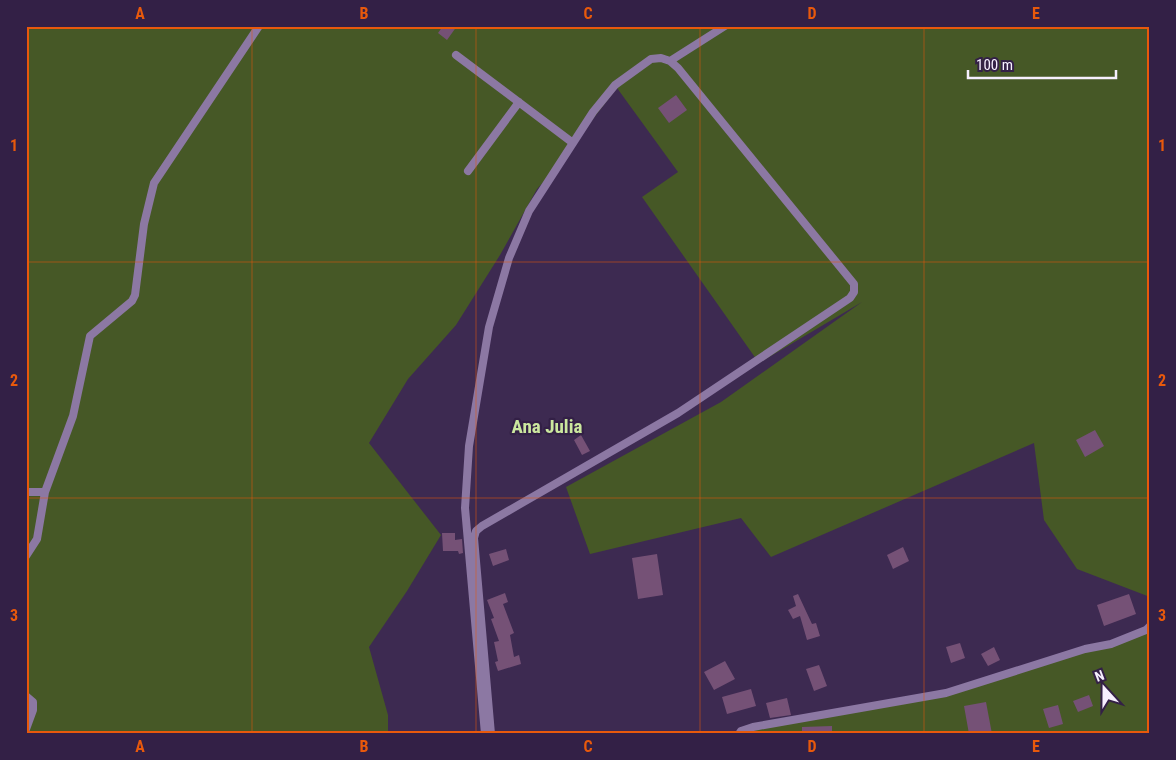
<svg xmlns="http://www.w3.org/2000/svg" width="1176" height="760" viewBox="0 0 1176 760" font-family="'Roboto Condensed',sans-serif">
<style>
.green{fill:#465826}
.building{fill:#755176}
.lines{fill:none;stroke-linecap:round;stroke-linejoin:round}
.minor{stroke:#8c78a3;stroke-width:8}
.grid{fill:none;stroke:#e8590c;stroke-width:1;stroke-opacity:0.55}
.labels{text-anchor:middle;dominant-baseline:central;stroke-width:4.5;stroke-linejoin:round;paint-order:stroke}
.neighbourhood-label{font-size:19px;font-weight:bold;fill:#cbe79e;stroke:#332046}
.neatline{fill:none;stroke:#e8590c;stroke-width:2}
.grid-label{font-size:16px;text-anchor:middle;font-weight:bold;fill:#e8590c}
</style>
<rect width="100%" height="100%" fill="#3d2a51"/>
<path class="green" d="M26,26H1150V597L1077,569L1044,520L1034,443L771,557L741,518L590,554L566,487L721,402L862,302L759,363L642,197L678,172L617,88L548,177L537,189L500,255L456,325L408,379L369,443L441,535L407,591L369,647L388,715V734H26Z
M1150,626V734H739L741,731L946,693L1111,644Z"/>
<path class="building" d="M443,26H457L447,40L438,33Z
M676,95L687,110L669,123L658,108Z
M1095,430L1104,446L1085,457L1076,440Z
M581,435L590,451L582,455L574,440Z
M442,533H455V540L462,539L463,553L459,554L458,551H443Z
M903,547L909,561L893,569L887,555Z
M506,549L509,560L493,566L489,554Z
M657,554L663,595L638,599L632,558Z
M505,593L508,602L503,604L514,633L510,635L514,657L519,655L521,664L498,671L495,662L498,661L494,642L499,641L491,619L494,618L487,600Z
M798,594L812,624L816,623L820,636L807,640L800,616L793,619L788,610L796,606L793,596Z
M1129,594L1136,614L1104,626L1097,605Z
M960,643L965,658L951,663L946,647Z
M994,647L1000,660L988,666L981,654Z
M725,661L735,679L714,690L704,672Z
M819,665L827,686L814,691L806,669Z
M751,689L756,706L727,714L722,697Z
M1089,695L1093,706L1078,712L1073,701Z
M787,698L791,715L770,718L766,703Z
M986,702L992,734H969L964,706Z
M1058,705L1063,724L1049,728L1043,709Z
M832,726V734H802V727Z"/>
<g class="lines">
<path class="minor" d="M456,55L573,143
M670,61L725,26
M468,171L519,102
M26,492H45
M26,556L37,539L45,492L73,416L90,336L132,301L135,295L144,224L154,183L259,26
M26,696L33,702V710L26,729
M485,734L465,508L469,446L489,327L509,258L529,211L593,112L615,85L651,59L661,58L670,61L678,68L854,284V292L850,298L678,413L482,526L476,531L474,538L491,734
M739,734L741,731L753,727L946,693L1085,649L1111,644L1146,630L1150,626"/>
</g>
<path class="grid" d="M252,26V734M476,26V734M700,26V734M924,26V734M26,262H1150M26,498H1150"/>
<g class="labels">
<g class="neighbourhood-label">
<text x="547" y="426">Ana Julia</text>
</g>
</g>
<rect width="1176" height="760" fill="none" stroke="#332046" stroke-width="55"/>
<g transform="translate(1104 688) rotate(339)" stroke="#332046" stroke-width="4" paint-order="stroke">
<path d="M0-4L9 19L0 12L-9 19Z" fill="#f6effe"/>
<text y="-8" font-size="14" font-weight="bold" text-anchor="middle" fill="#f6effe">N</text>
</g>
<path d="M968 70v8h148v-8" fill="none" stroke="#f6effe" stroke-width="2.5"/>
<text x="976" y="70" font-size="15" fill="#f6effe" stroke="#332046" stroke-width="4" paint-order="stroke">100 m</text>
<rect x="28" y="28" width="1120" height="704" class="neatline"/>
<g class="grid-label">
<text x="140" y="19">A</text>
<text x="364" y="19">B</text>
<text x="588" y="19">C</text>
<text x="812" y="19">D</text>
<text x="1036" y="19">E</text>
<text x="14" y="151">1</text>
<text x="1162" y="151">1</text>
<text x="14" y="386">2</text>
<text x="1162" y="386">2</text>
<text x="14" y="621">3</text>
<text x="1162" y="621">3</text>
<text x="140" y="752">A</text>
<text x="364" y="752">B</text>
<text x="588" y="752">C</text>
<text x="812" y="752">D</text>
<text x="1036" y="752">E</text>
</g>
</svg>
